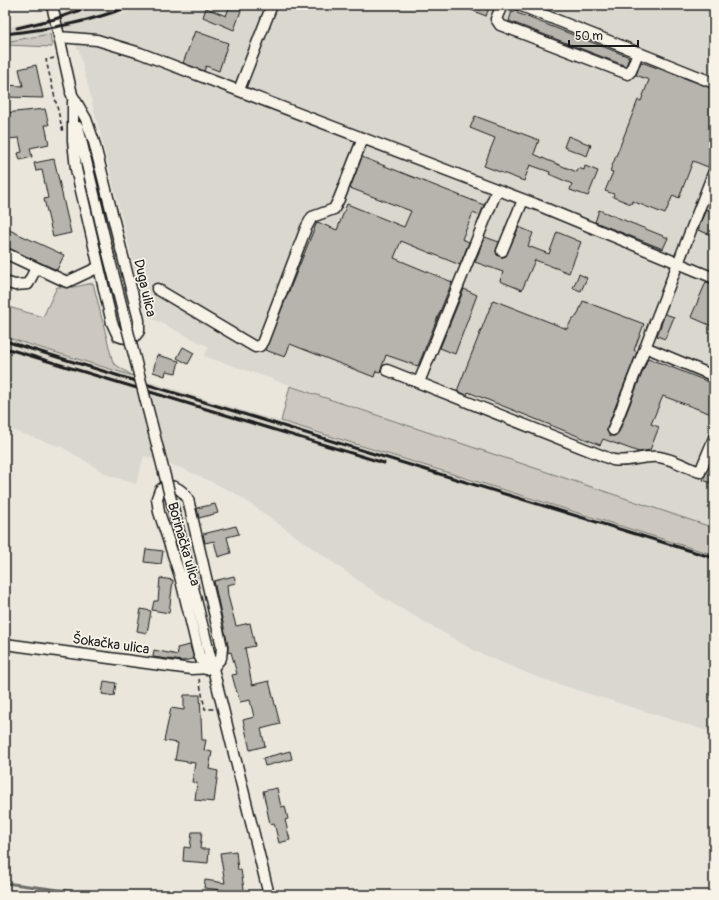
<svg xmlns="http://www.w3.org/2000/svg" width="719" height="900" viewBox="0 0 719 900" font-family="Pangolin,sans-serif">
<style>
.built{fill:#dad7ce}
.green{fill:#ccc8c0;stroke:#74726e}
.lines{fill:none;stroke-linecap:round;stroke-linejoin:round}
.stream{stroke:#6d6c68;stroke-width:3}
.building{fill:#b6b4ac;stroke:#1c1c1c}
.minor-casing{stroke:#1c1c1c;stroke-width:13}
.path{stroke:#1c1c1c;stroke-width:1.5;stroke-dasharray:4 3;stroke-linecap:butt}
.minor{stroke:#f7f3e8;stroke-width:10}
.rail{stroke:#1c1c1c;stroke-width:3}
.minor-bridge-casing{stroke:#1c1c1c;stroke-width:13;stroke-linecap:butt}
.minor-bridge{stroke:#f7f3e8;stroke-width:10}
.labels{text-anchor:middle;dominant-baseline:central;stroke-width:3.5;stroke-linejoin:round;paint-order:stroke}
.street-label{font-size:14px;fill:#1c1c1c;stroke:#f7f3e8}
</style>
<rect width="100%" height="100%" fill="#eae6dc"/>
<filter id="ink" filterUnits="userSpaceOnUse"><feTurbulence type="fractalNoise" baseFrequency=".025" numOctaves="2"/><feDisplacementMap in="SourceGraphic" scale="8" xChannelSelector="R" yChannelSelector="G"/><feConvolveMatrix kernelMatrix="1 2 1 2 8 2 1 2 1" color-interpolation-filters="sRGB"/></filter>
<g filter="url(#ink)">
<path class="built" d="M86,5H141L110,19L146,5H714V528L204,356L209,347L147,316L79,51L66,30L60,31L57,15Z
M47,18L50,34L5,42V28Z
M5,337L714,555V733L539,678L475,651L383,598L235,493L184,469L144,456L136,484L108,475L62,447L5,428Z"/>
<path class="green" d="M50,34L52,47L5,45V42Z
M93,283L113,363L133,376L5,337V306L43,317L57,287H74Z
M290,386L714,528V555L281,421Z"/>
<g class="lines">
<path class="stream" d="M5,883L98,895"/>
</g>
<path class="building" d="M230,5H243L234,30L203,17L206,8L226,16Z
M459,5H490L486,16Z
M512,11L627,56L629,57L626,66L509,21Z
M195,31L228,43L219,71L206,66L204,71L183,63Z
M641,62L714,89V152L708,167L693,161L679,198L673,195L665,214L632,201L631,204L613,197L614,194L605,191L613,172L610,171L622,141L638,100L641,101L649,80L636,75Z
M36,65L43,98L5,97V85L23,86L19,69Z
M45,109L49,125H45L49,144L30,148L32,157L20,160L18,153L22,152L19,138L8,139L7,132H5V113Z
M475,116L539,140L534,154L547,160L577,172L578,168L584,170L585,166L598,171L588,196L570,190L572,184L549,174L550,172L530,165L524,181L484,166L495,138L470,128Z
M568,136L591,145L587,156L564,147Z
M362,157L484,205L480,216L473,213L462,239L469,242L460,265L401,241L394,258L452,282L418,366L386,355L380,372L376,371L374,377L290,344L285,357L265,350L317,222L337,230L347,204L404,227L411,211L350,188Z
M54,159L71,233L53,237L44,199L48,198L42,170L36,171L34,163Z
M706,209L714,212V236L698,230Z
M599,210L668,238L663,249L595,222Z
M519,227L533,233L528,246L549,254L557,232L581,242L569,273L535,260L522,290L500,281L503,272L475,262L485,237L499,242L496,251L497,255L502,257L506,256Z
M5,228L64,255L57,270L5,247Z
M579,274L587,278L581,291L573,288Z
M706,282L714,284V327L691,317Z
M464,289L477,295L455,354L440,348Z
M493,300L567,329L572,319L577,316L583,301L644,324L634,350L637,352L607,428V431L610,436H614L619,432L648,358L714,384V415L663,396L651,424L659,427L650,450L639,452L603,439L600,445L468,392L467,395L457,391Z
M665,314L674,317L665,339L657,336Z
M183,347L194,353L188,364L177,358Z
M157,355L179,361L176,373L166,371L165,376L153,372Z
M714,455V484L703,480Z
M215,504L218,513L199,518L197,508Z
M236,526L239,534L227,537L231,553L218,557L214,541L205,543L203,534Z
M146,549L163,551L161,564L144,562Z
M234,576L236,583L227,585L228,596L236,626L250,623L255,646L245,648L252,685L269,681L280,724L261,729L265,746L250,750L243,720L254,717L250,700L240,702L235,686L232,675L237,674L231,652L228,653V646L214,581Z
M160,578L173,580L169,613L152,610L154,601H158Z
M141,609L151,611L147,633L137,631Z
M190,645L194,659L183,661L153,657L154,650L178,655L177,648Z
M104,681L116,683L114,696L102,694Z
M184,695H200L202,740H206L204,750L212,752L209,769L218,771L214,802L195,800L197,783L192,782L195,763L175,760L178,743L164,741L171,708L184,710Z
M290,751L292,759L265,766L263,758Z
M277,788L281,807L285,806L288,819L285,820L290,840L279,843L274,823L270,824L263,791Z
M192,832H202L200,849H209L208,863L183,861L184,847L190,848Z
M236,851L238,870H241L245,895H231L230,891L204,888L205,880L225,883L220,853Z"/>
<g class="lines">
<defs>
<path id="minor" d="M52,5L73,99
M502,5L496,19L500,25L628,74L631,71L638,52
M519,5L714,83
M59,37L97,40L140,53L535,204L714,278
M239,90L272,5
M71,93L86,119L94,142L139,320V331L136,335C130,339 125,339 118,336L112,323L76,169L73,141V102
M78,127L108,253
M502,251L523,200
M5,253L67,282L99,267
M5,282L15,285L28,284L36,268
M157,289L255,347L260,346L263,341L306,228L312,217L334,209L339,199L363,138
M645,347L714,376
M387,370L613,460C629,463 644,455 659,457C673,459 688,468 700,472L714,438
M419,382L497,190
M613,430L714,171
M180,535L269,895
M5,644L191,669L211,668
M206,669L199,655L180,576L159,512L157,498L160,490C170,481 182,489 188,499L222,647L221,658L213,668"/>
</defs>
<use href="#minor" class="minor-casing"/>
<path class="path" d="M54,58L46,60L63,132
M199,679L205,709H214"/>
<use href="#minor" class="minor"/>
<path class="rail" d="M17,28L55,19L95,5
M5,34C51,29 90,22 133,5
M5,341L714,558
M5,348L384,463"/>
<defs>
<path id="minor-bridge" d="M108,253L180,535"/>
</defs>
<use href="#minor-bridge" class="minor-bridge-casing"/>
<use href="#minor-bridge" class="minor-bridge"/>
</g>
</g>
<g class="labels">
<g class="street-label">
<text transform="translate(145 288) rotate(77)">Duga ulica</text>
<text transform="translate(184 544) rotate(74)">Borinačka ulica</text>
<text transform="translate(111 644) rotate(8)">Šokačka ulica</text>
</g>
</g>
<rect width="719" height="900" fill="none" stroke="#f7f3e8" stroke-width="20"/>
<rect x="10" y="10" width="699" height="880" fill="none" stroke="#1c1c1c" stroke-width="1.5" filter="url(#ink)"/>
<path d="M569 40v6h69v-6" fill="none" stroke="#1c1c1c" stroke-width="2"/>
<text x="575" y="40" font-size="12" fill="#1c1c1c" stroke="#f7f3e8" stroke-width="3" paint-order="stroke">50 m</text>
</svg>
